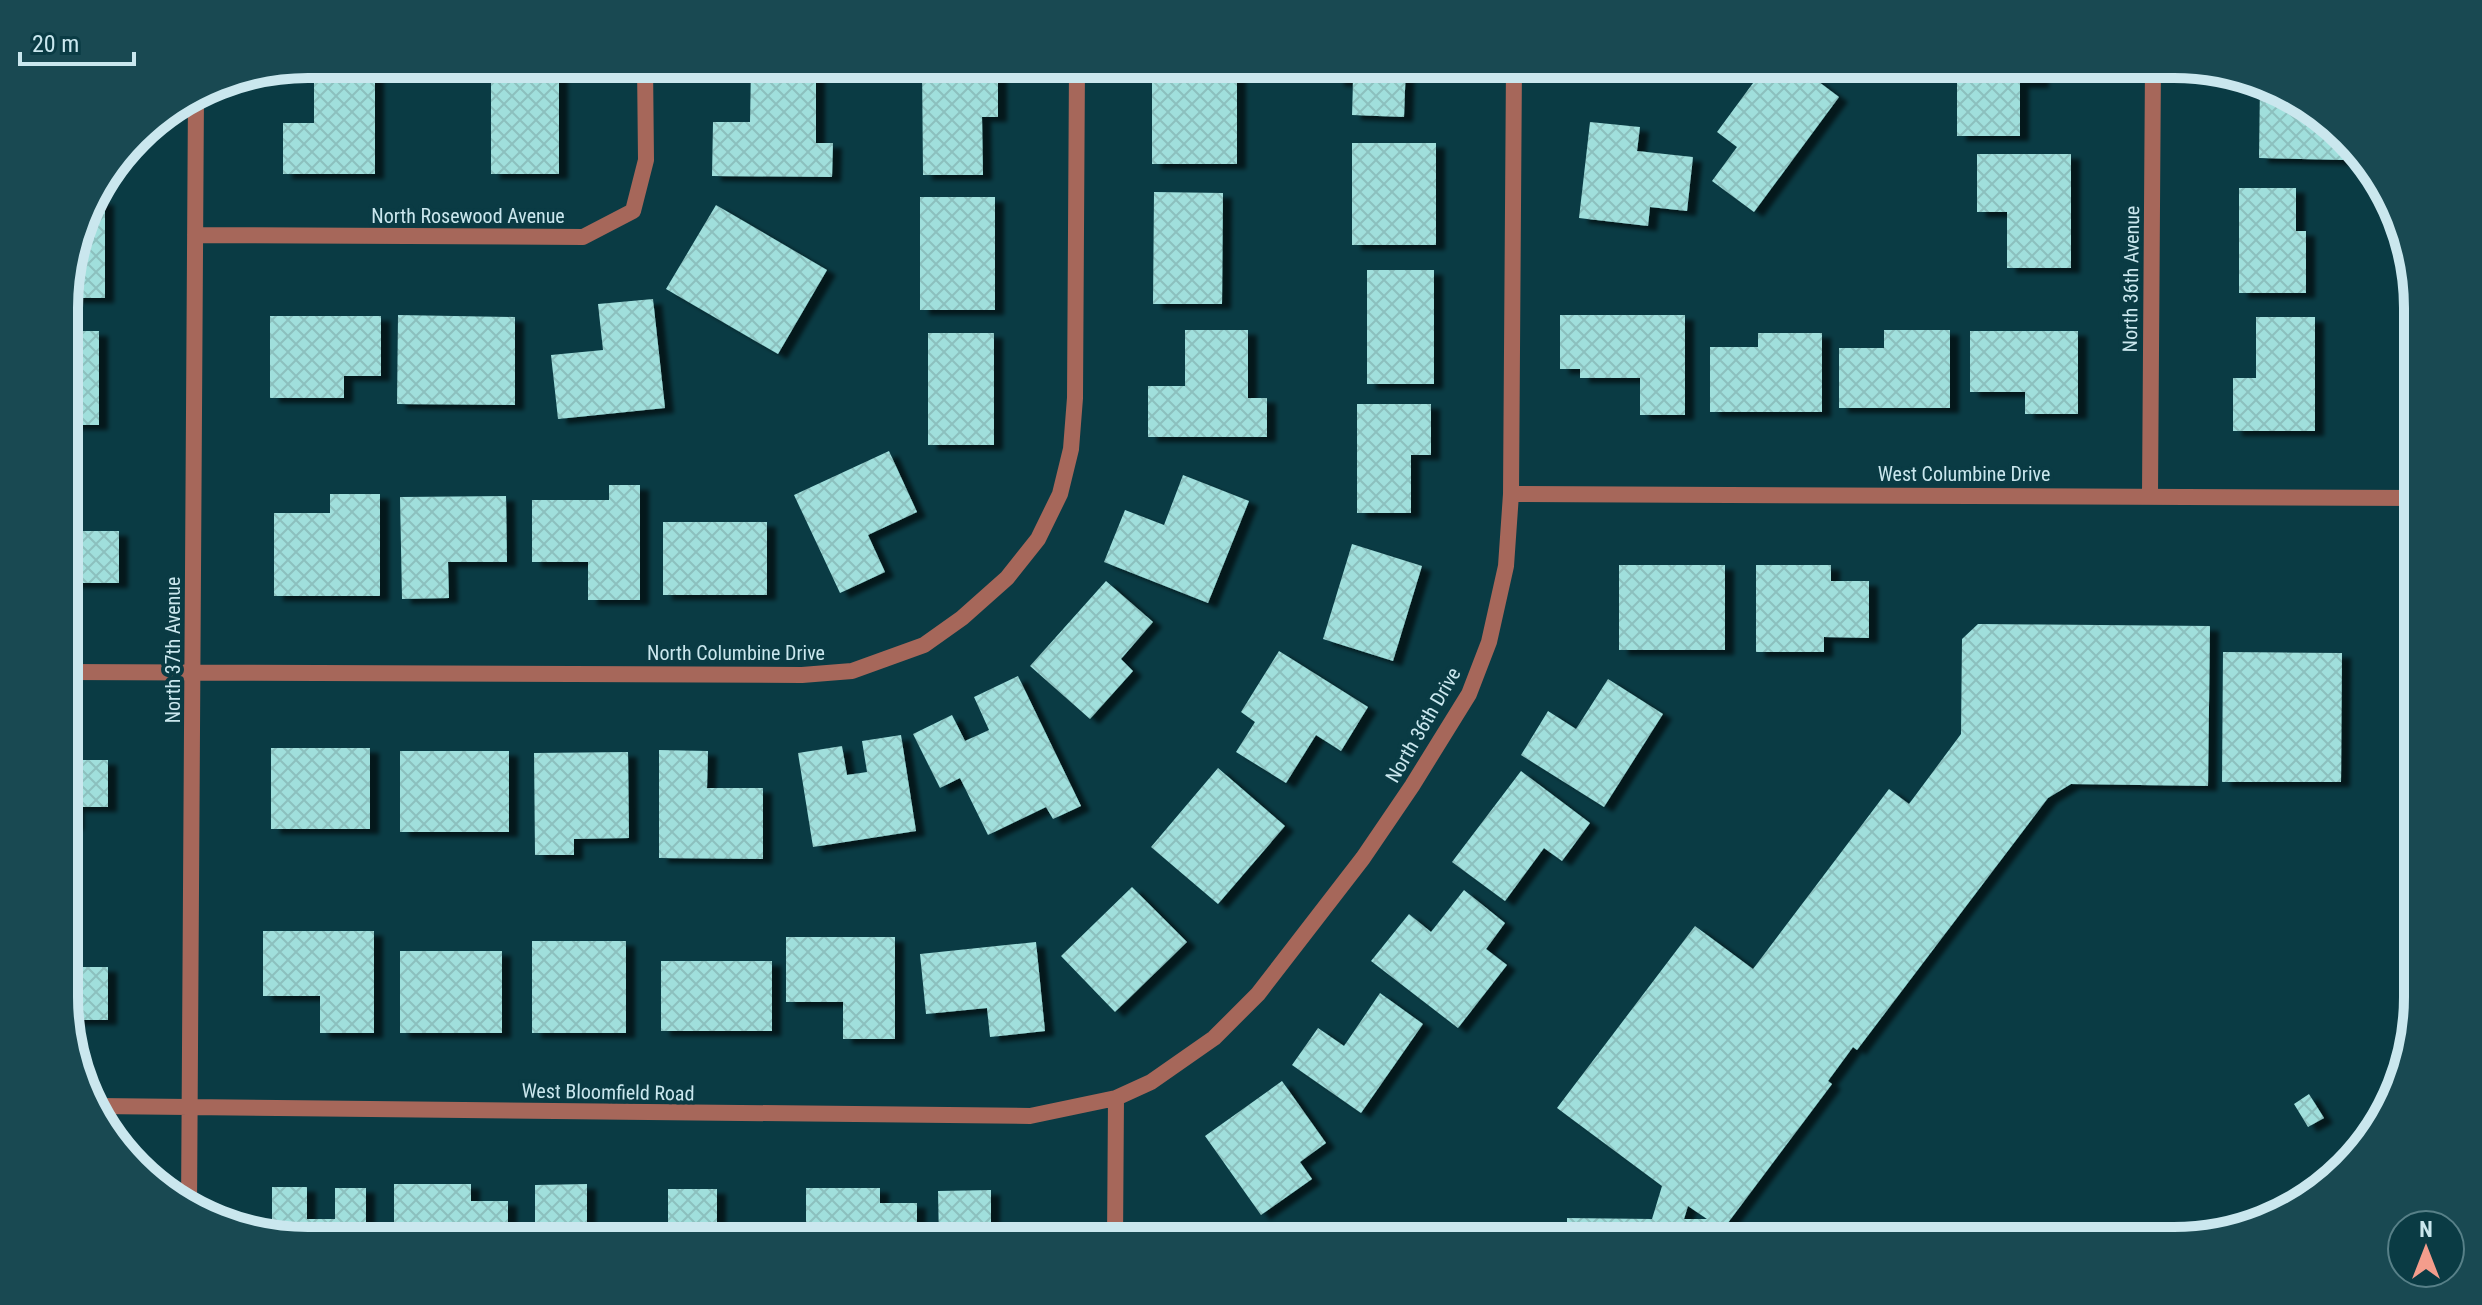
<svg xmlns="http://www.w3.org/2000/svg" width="2482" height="1305" viewBox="0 0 2482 1305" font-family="'Roboto Condensed',sans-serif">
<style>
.building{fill:url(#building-cross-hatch);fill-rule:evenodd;filter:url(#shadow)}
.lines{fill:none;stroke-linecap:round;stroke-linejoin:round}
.street{stroke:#a6675a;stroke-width:16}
.labels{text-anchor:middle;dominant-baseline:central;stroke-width:8;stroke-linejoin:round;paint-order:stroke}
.street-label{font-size:20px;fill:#cae7ee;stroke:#0a3b44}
.rim{fill:none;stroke:#cae7ee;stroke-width:10}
</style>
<defs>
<pattern id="building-cross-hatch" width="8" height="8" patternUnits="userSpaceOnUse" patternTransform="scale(2)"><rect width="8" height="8" fill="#a0dfdc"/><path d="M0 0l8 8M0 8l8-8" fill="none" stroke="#8cc0be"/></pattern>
<filter id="shadow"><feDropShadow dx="9" dy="5" stdDeviation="2" flood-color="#0009"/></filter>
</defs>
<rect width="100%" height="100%" fill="#0a3b44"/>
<path class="building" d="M314,64H375V174H283V123H314Z
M491,64H559V174H491Z
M1152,64H1237V164H1152Z
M1336,64H1406L1404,117L1352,115L1353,82L1335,81Z
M1767,64H1795L1839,97L1754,212L1712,181L1737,147L1717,132Z
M1957,64H2040V83H2020V136H1957Z
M751,66H816V143H833L832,177L712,176L713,122H750Z
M922,66H998V117H982L983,175H923Z
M2260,84L2282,89L2343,143V160L2259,158Z
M1590,122L1640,127L1637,151L1693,157L1687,211L1650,207L1648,226L1579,218Z
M1352,143H1436V245H1352Z
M1977,154H2071V268H2007V212H1977Z
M2239,188H2296V231H2306V293H2239Z
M1154,192L1223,193L1222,304H1153Z
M920,197H995V310H920Z
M89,200H105V298H65Z
M716,205L827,270L778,354L666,289Z
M1367,270H1434V384H1367Z
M653,299L665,408L558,419L551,355L603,350L598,304Z
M398,315L515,317V405L397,404Z
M1560,315H1685V415H1640V378H1580V369H1560Z
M270,316H381V376H344V398H270Z
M2256,317H2315V431H2233V378H2256Z
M1185,330H1248V398H1267V437H1148V386H1185Z
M1884,330H1950V408H1839V348H1884Z
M65,331H99V425H65Z
M1970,331H2078V414H2025V392H1970Z
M928,333H994V445H928Z
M1758,333H1822V412H1710V347H1758Z
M1357,404H1431V455H1411V513H1357Z
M889,451L917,512L868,535L885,572L840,593L794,495Z
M1183,475L1249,501L1208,603L1104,562L1125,510L1164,525Z
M609,485H640V600H588V562H532V500H609Z
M330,494H380V596H274V513H330Z
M506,496L507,562H448L449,598L402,599L400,497Z
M663,522H767V595H663Z
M65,531H119V583H65Z
M1352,544L1422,566L1393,661L1323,639Z
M1619,565H1725V650H1619Z
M1756,565H1831V581H1869V638L1824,637V652H1756Z
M1106,581L1153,622L1121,659L1133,671L1090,719L1030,666Z
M1978,624L2210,626L2208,786L2071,784L2048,798L1857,1050L1853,1047L1828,1081L1832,1084L1727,1224L1726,1241H1567V1218L1652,1219L1662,1186L1557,1108L1695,926L1753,969L1889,789L1909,804L1961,734L1962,639ZM1688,1206L1707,1219H1684Z
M1279,651L1368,707L1341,751L1316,735L1286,783L1236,752L1255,722L1241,712Z
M2223,652L2342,653L2341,782H2222Z
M1018,676L1081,806L1053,819L1046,807L988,835L960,778L940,788L913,734L952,715L965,741L989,730L974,697Z
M1608,679L1663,714L1604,807L1521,755L1548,711L1576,729Z
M901,735L916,831L813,847L798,753L842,746L847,775L867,772L862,741Z
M271,748H370V829H271Z
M659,750L708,751L707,788H763V859L659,858Z
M400,751H509V832H400Z
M628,752L629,838L574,839V855H535L534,753Z
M66,760H108V807H75V825H66Z
M2408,766H2417V787H2408Z
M1218,768L1285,826L1218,904L1151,847Z
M1521,771L1590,823L1562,861L1544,848L1505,901L1452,862Z
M1132,887L1187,942L1115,1012L1061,956Z
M1464,890L1505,923L1486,949L1507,965L1458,1028L1371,961L1409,914L1431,932Z
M263,931H374V1033H320V996H263Z
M786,937H895V1039H843V1002H786Z
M532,941H626V1033H532Z
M1036,942L1045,1031L990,1037L987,1008L926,1014L920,954Z
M400,951H502V1033H400Z
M661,961H772V1031H661Z
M66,967H108V1020H66Z
M1380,993L1423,1024L1361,1113L1292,1065L1318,1028L1344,1046Z
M1282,1081L1326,1143L1300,1162L1312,1179L1261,1215L1205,1136Z
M2309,1094L2324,1118L2308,1127L2294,1104Z
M394,1184H471V1201H508V1241H394Z
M587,1184V1223L643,1222V1241H535V1185Z
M272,1187H307V1219H335V1188H366V1241H308L272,1233Z
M806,1188H880V1203H917V1241H806Z
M668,1189H717V1222H782V1241H668Z
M991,1190V1223H1055V1241H939L938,1191Z
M1227,1238H1289V1241H1227Z"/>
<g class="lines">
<path class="street" d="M195,235L583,237L633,211L646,160L645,64
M1511,494L2417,498
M2150,495L2153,64
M65,672L802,675L852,671L924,645L962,618L1007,578L1038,539L1060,494L1071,449L1075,398L1077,64
M98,1106L1030,1116L1116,1098L1151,1082L1214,1038L1258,994L1363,858L1412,786L1469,694L1489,642L1506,566L1511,494L1514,64
M189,1207L196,94
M1115,1241L1116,1098"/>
</g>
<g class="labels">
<g class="street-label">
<text x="468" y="216">North Rosewood Avenue</text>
<text transform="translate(2131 279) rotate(-89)">North 36th Avenue</text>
<text x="1964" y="474">West Columbine Drive</text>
<text transform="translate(173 650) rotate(-90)">North 37th Avenue</text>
<text x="736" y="653">North Columbine Drive</text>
<text transform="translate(1423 725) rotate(-60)">North 36th Drive</text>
<text transform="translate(608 1092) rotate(1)">West Bloomfield Road</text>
</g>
</g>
<path d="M0 0H2482V1305H0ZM308 78H2174A230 230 0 0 1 2404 308V997A230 230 0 0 1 2174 1227H308A230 230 0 0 1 78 997V308A230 230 0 0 1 308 78Z" fill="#194952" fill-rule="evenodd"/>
<path class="rim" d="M308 78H2174A230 230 0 0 1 2404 308V997A230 230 0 0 1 2174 1227H308A230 230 0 0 1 78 997V308A230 230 0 0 1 308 78Z"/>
<g transform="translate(2426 1249)"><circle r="38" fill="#0a3b44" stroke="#578088" stroke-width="2"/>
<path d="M0-6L14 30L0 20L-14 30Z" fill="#f49d8c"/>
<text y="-12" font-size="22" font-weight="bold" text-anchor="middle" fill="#cae7ee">N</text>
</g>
<path d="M20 52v12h114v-12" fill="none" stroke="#cae7ee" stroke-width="4"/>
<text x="32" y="52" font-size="24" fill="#cae7ee" stroke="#0a3b44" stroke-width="6" paint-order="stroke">20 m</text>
</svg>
